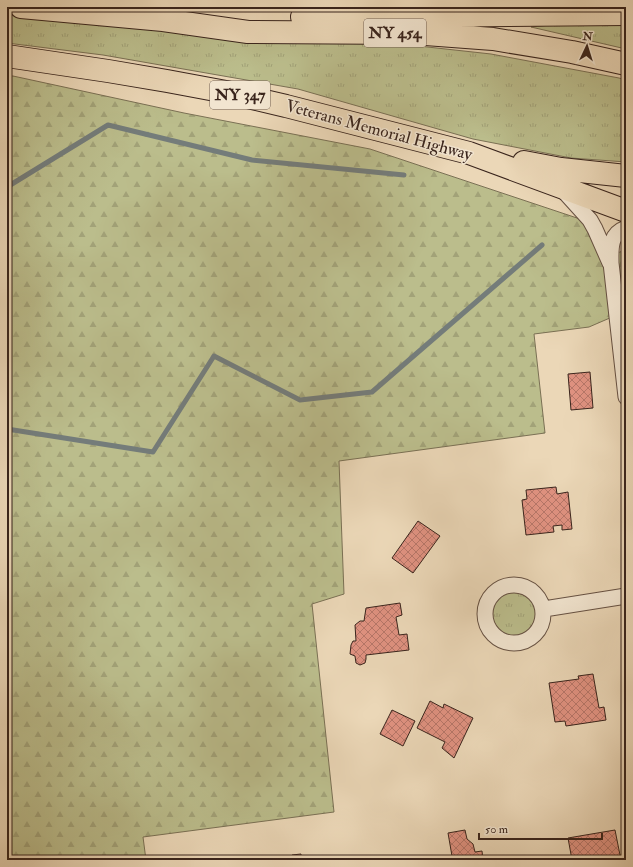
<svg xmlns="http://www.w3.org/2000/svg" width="633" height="867" viewBox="0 0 633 867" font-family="'IM FELL Double Pica',serif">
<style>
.grass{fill:url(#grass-tufts);stroke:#7a7054}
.forest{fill:url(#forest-firs);stroke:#7a7054}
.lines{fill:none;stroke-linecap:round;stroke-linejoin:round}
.stream{stroke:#747c7a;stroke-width:5}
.building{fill:url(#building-cross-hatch);stroke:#39241c}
.street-casing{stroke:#665143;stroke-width:17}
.highway-casing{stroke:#39241c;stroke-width:24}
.street{stroke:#f2e5d0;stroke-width:15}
.highway{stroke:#ebd7b7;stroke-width:22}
.labels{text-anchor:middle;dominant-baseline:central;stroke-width:3;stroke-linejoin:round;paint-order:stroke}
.shield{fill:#f2e5d0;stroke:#705e52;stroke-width:1}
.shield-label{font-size:16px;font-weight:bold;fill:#39241c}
.street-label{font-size:17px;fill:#39241c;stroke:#f2e5d0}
</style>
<defs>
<pattern id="grass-tufts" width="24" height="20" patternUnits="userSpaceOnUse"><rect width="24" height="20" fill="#bbbd8c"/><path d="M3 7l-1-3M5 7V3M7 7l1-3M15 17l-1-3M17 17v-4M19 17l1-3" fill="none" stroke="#a2a278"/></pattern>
<pattern id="forest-firs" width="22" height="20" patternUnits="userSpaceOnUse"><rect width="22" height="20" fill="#bbbd8c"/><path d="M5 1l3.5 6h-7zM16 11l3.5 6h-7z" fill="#a2a278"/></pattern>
<pattern id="building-cross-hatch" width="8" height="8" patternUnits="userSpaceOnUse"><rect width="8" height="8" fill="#e09281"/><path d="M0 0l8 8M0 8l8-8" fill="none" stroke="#b77769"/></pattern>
</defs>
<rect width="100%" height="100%" fill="#ebd7b7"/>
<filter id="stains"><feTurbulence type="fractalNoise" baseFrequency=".005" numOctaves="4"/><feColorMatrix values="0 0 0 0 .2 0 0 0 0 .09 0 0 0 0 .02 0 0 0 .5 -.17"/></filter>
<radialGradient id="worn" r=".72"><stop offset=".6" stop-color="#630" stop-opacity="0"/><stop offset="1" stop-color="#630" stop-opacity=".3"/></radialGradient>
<path class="grass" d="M7,15L133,26L382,42L491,54L619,78L626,80V162L571,158L473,139L298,89L103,55L7,43Z
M560,24H626V49L531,27Z
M492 613a23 23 0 1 1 46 0a23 23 0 1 1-46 0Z"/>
<path class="forest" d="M7,76H13L184,113L370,149L580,219L605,257L626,250V311L589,327L534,334L545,433L339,461L344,594L312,604L334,812L143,837L146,860H7Z"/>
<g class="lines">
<path class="stream" d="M7,187L108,125L252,160L404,175
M7,429L153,452L214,356L300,400L372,392L542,245"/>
</g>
<path class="building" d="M590,372L593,408L571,410L568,374Z
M556,487L557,494L568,492L572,529L562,530V525L553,526L554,532L526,535L522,500L527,499L526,490Z
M418,521L440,536L413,573L392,558Z
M400,603L402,615L396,617L399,635L407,634L409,650L366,655V659L365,663L360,665L356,663L355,656L350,654L351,645L353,641H356L355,625L360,621H364L366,608Z
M593,674L599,708L604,707L606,720L566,726L565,721L555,722L549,683L579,679L578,676Z
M430,701L443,708L444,704L473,718L454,758L442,748L445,742L417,728Z
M392,710L415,721L403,746L380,734Z
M465,830L467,839L473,844L475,852L482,851L483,860H431L452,856L448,833Z
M615,830L621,860H572L568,838Z
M301,854V860H290L292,855Z
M386,856L387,860H366V858Z"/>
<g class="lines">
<defs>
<path id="street" d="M561,188L590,220L595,229L610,263
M626,228C609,234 611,249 611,263L626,397
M485 614a29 29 0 1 1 58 0a29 29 0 1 1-58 0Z
M544,609L626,596"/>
<path id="highway" d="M21,7L163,20L248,32L412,33L493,39L572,52L626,64
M302,17L626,14
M7,56L108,71L167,81L226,92L286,106L469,153L626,211
M524,162L561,169L626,176"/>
</defs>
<use href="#street" class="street-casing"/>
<use href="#highway" class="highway-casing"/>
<use href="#street" class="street"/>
<use href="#highway" class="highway"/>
</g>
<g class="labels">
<g class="shield">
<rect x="364" y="19" width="62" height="28" rx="3"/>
<rect x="210" y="81" width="60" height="28" rx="3"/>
</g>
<g class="shield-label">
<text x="395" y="33">NY 454</text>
<text x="240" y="95">NY 347</text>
</g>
<g class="street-label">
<text transform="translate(379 130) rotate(15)">Veterans Memorial Highway</text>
</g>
</g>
<rect width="633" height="867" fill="none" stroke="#ebd7b7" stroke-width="24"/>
<rect x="8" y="8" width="617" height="851" fill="none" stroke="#39241c" stroke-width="2"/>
<rect x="12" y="12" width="609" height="843" fill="none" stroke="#39241c"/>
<g transform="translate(587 46) rotate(4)" stroke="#f2e5d0" stroke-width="3" paint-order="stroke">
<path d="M0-3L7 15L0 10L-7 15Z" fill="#39241c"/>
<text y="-6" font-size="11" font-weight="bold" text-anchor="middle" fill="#39241c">N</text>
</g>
<path d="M479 833v6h123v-6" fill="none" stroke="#39241c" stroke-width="2"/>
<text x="485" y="833" font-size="12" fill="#39241c" stroke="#f2e5d0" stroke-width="3" paint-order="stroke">50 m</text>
<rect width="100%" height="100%" filter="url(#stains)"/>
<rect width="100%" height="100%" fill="url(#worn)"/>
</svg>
